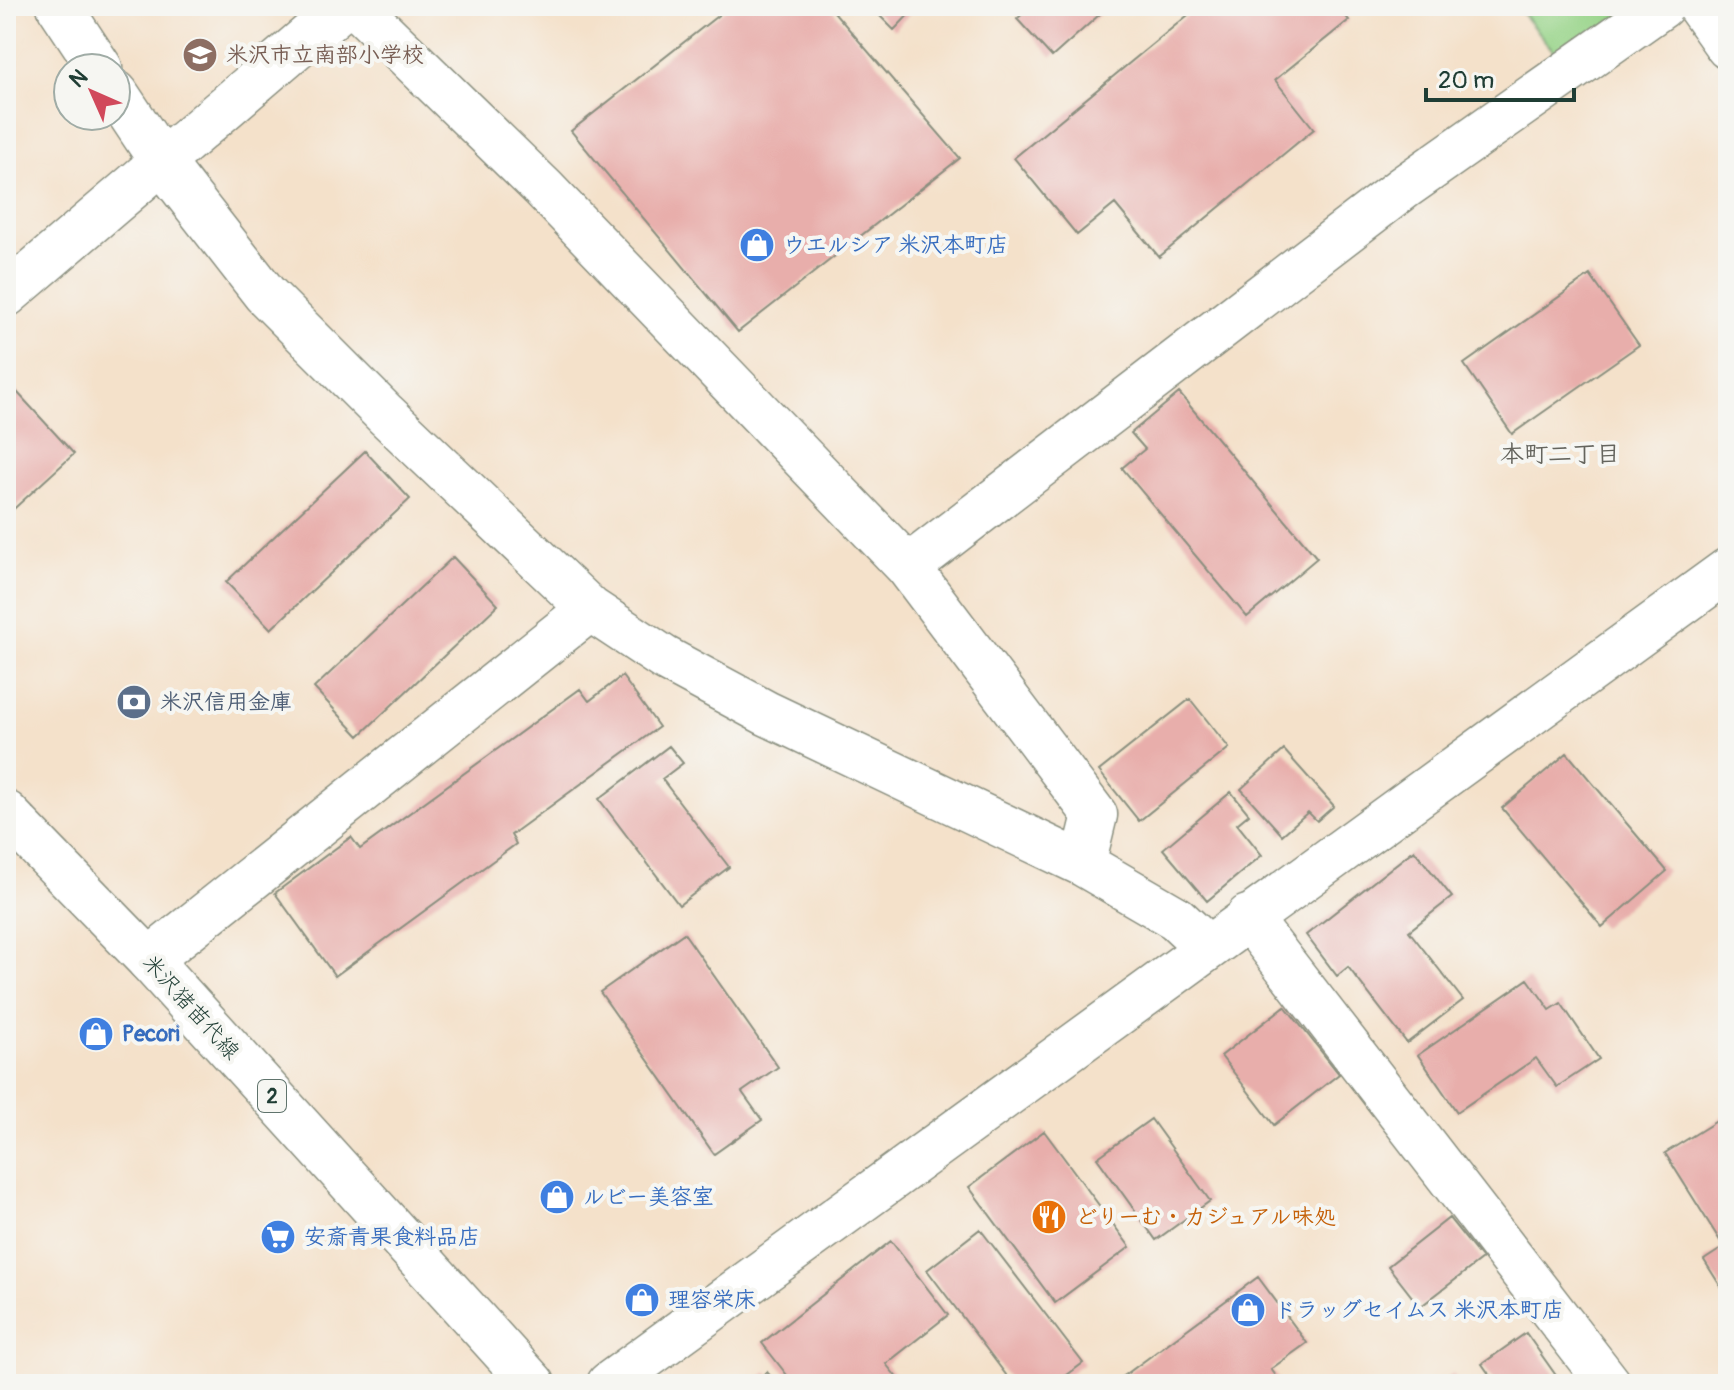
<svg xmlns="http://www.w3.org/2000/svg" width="1734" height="1390" viewBox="0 0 1734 1390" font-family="Pangolin,'Klee One',sans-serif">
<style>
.green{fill:#98d489;stroke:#5c885e;stroke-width:2}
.building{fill:#e8aeab}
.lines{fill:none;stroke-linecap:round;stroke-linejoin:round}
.minor-casing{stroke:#8a8f7f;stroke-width:47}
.major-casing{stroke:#8a8f7f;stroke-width:47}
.minor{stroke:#fff;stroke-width:44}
.major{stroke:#fff;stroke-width:44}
.labels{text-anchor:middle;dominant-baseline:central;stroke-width:8;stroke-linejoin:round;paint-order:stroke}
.shield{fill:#f6f6f2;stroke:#60746d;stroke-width:2}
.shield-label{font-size:20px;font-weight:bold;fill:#1f3d34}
.education-label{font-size:22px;font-weight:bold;fill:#785e54;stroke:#f6f6f2;text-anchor:start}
.shop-label{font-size:22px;font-weight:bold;fill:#366cbe;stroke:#f6f6f2;text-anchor:start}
.service-label{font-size:22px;font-weight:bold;fill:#4e5e75;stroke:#f6f6f2;text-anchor:start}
.street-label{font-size:22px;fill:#1f3d34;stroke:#f6f6f2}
.food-label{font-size:22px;font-weight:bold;fill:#c56008;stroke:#f6f6f2;text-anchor:start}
.neighbourhood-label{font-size:24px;font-weight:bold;fill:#65655e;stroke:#f6f6f2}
</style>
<rect width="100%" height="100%" fill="#f6f6f2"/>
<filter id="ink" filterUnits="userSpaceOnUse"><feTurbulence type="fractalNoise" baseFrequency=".0125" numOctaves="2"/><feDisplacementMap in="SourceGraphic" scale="16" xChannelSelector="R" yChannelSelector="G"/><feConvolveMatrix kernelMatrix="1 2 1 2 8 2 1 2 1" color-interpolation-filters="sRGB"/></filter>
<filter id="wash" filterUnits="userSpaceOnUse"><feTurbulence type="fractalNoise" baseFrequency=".006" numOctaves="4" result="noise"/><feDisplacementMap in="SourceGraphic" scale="32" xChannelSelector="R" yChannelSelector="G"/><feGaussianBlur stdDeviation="1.8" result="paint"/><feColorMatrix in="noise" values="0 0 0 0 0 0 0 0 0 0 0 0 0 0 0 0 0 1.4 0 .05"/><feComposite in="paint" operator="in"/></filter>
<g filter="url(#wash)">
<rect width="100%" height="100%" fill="#f4e1ca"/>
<path class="green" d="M1516,6H1631L1562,61Z"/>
<g id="blocks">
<path class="building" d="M730,6H829L960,158L738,332L571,131Z
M870,6H917L894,30Z
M1031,6H1109L1052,57L1017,19Z
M1199,6H1337L1349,20L1275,80L1314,129L1159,257L1115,204L1077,235L1014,158Z
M1590,275L1639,345L1512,434L1464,364Z
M6,380L74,454L6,516Z
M1179,393L1317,558L1247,617L1122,468L1145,449L1131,433Z
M365,451L410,499L271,629L226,582Z
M453,557L498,605L359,736L314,688Z
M622,676L659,727L511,835L516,844L335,976L275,893L351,837L360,849L580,689L589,701Z
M1190,699L1229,748L1139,821L1099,771Z
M669,746L683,763L662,779L729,867L679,905L599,799Z
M1284,750L1334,806L1317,821L1308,812L1282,835L1241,789Z
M1567,753L1667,871L1602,927L1502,808Z
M1231,792L1249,814L1237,824L1262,855L1207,901L1163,849Z
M1414,850L1452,897L1409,931L1463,1000L1407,1043L1348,967L1337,976L1306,935Z
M684,933L778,1067L742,1092L762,1120L714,1154L600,992Z
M1528,979L1550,1010L1561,1003L1599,1059L1557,1087L1536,1058L1457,1112L1418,1055Z
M1285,1006L1339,1074L1274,1125L1221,1056Z
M1728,1114V1294L1726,1295L1704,1260L1724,1247L1665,1153Z
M1151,1119L1210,1201L1156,1240L1097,1158Z
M1044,1131L1130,1247L1055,1303L969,1187Z
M1449,1218L1482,1259L1420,1307L1388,1266Z
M980,1229L1083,1363L1055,1384H1013L927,1270Z
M891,1241L948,1315L886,1364L902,1384H794L762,1343Z
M1258,1277L1307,1343L1271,1369L1282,1384H1113Z
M1526,1333L1562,1384H1496L1482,1364Z
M767,1372L777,1384H753Z
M1453,1374L1459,1384H1437Z"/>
</g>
</g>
<g filter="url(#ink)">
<use href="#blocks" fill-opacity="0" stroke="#8a8f7f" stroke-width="2"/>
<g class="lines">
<defs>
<path id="minor" d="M59,6L100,68
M356,6L544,189L908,567L1095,815L1083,864
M1699,6L1728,47
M116,93L162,162L265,294L385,414L590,609L664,658L766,713L1083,864L1176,918L1207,947
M6,295L344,6
M908,567L1403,188L1662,6
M1248,917L1609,1384
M149,960L590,609
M609,1384L1728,570"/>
<path id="major" d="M6,813L149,960L533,1384"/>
</defs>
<use href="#minor" class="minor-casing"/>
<use href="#major" class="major-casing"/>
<use href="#minor" class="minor"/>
<use href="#major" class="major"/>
</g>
</g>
<defs>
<symbol id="school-disc" viewBox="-11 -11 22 22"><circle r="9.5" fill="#8d6e63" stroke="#f6f6f2"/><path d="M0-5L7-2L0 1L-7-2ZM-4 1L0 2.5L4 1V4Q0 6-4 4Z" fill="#fff"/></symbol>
<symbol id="shop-disc" viewBox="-11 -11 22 22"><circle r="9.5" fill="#3f7fe0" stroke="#f6f6f2"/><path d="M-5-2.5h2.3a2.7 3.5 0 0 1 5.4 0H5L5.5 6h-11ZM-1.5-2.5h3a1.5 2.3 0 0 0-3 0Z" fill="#fff"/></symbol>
<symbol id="bank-disc" viewBox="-11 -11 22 22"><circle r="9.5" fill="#5c6f8a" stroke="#f6f6f2"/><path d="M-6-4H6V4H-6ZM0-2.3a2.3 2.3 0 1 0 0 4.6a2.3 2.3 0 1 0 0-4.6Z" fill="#fff"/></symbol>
<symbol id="restaurant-disc" viewBox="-11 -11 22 22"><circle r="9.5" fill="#e8710a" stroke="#f6f6f2"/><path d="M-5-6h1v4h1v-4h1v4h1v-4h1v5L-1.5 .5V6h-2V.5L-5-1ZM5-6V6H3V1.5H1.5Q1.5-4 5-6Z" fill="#fff"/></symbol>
<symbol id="supermarket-disc" viewBox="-11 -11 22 22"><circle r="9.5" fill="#3f7fe0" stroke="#f6f6f2"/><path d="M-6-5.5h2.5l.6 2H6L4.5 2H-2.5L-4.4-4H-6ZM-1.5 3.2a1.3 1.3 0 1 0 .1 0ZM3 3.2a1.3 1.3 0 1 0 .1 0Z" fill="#fff"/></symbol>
</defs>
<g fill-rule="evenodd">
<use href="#school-disc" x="180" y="35" width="40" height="40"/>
<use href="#shop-disc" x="737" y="225" width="40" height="40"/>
<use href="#bank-disc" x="114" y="682" width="40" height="40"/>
<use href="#shop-disc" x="76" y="1014" width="40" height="40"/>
<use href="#shop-disc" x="537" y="1177" width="40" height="40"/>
<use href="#restaurant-disc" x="1029" y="1197" width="40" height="40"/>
<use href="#supermarket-disc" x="258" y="1217" width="40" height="40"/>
<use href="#shop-disc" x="622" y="1280" width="40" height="40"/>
<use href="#shop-disc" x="1228" y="1290" width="40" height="40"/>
</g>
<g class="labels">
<rect class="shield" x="258" y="1080" width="28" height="32" rx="6"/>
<g class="shield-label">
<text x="272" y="1096">2</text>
</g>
<g class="education-label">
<text x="226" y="55">米沢市立南部小学校</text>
</g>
<g class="shop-label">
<text x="783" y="245">ウエルシア 米沢本町店</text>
<text x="122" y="1034">Pecori</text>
<text x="583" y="1197">ルビー美容室</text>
<text x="304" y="1237">安斎青果食料品店</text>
<text x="668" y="1300">理容栄床</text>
<text x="1274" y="1310">ドラッグセイムス 米沢本町店</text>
</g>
<g class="service-label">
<text x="160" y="702">米沢信用金庫</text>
</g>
<g class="street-label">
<text transform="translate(191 1007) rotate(48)">米沢猪苗代線</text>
</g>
<g class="food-label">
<text x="1075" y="1217">どりーむ・カジュアル味処</text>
</g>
<g class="neighbourhood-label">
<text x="1560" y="454">本町二丁目</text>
</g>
</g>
<rect width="1734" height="1390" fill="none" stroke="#f6f6f2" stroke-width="32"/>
<g transform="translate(92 92) rotate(315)"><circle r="38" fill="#f6f6f2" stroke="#a0aca6" stroke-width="2"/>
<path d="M0-6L14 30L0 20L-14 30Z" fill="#d1495b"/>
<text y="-12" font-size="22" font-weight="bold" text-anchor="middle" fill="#1f3d34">N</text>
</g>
<path d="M1426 88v12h148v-12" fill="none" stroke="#1f3d34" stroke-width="4"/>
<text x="1438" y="88" font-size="24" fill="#1f3d34" stroke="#f6f6f2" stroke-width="6" paint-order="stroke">20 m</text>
</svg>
